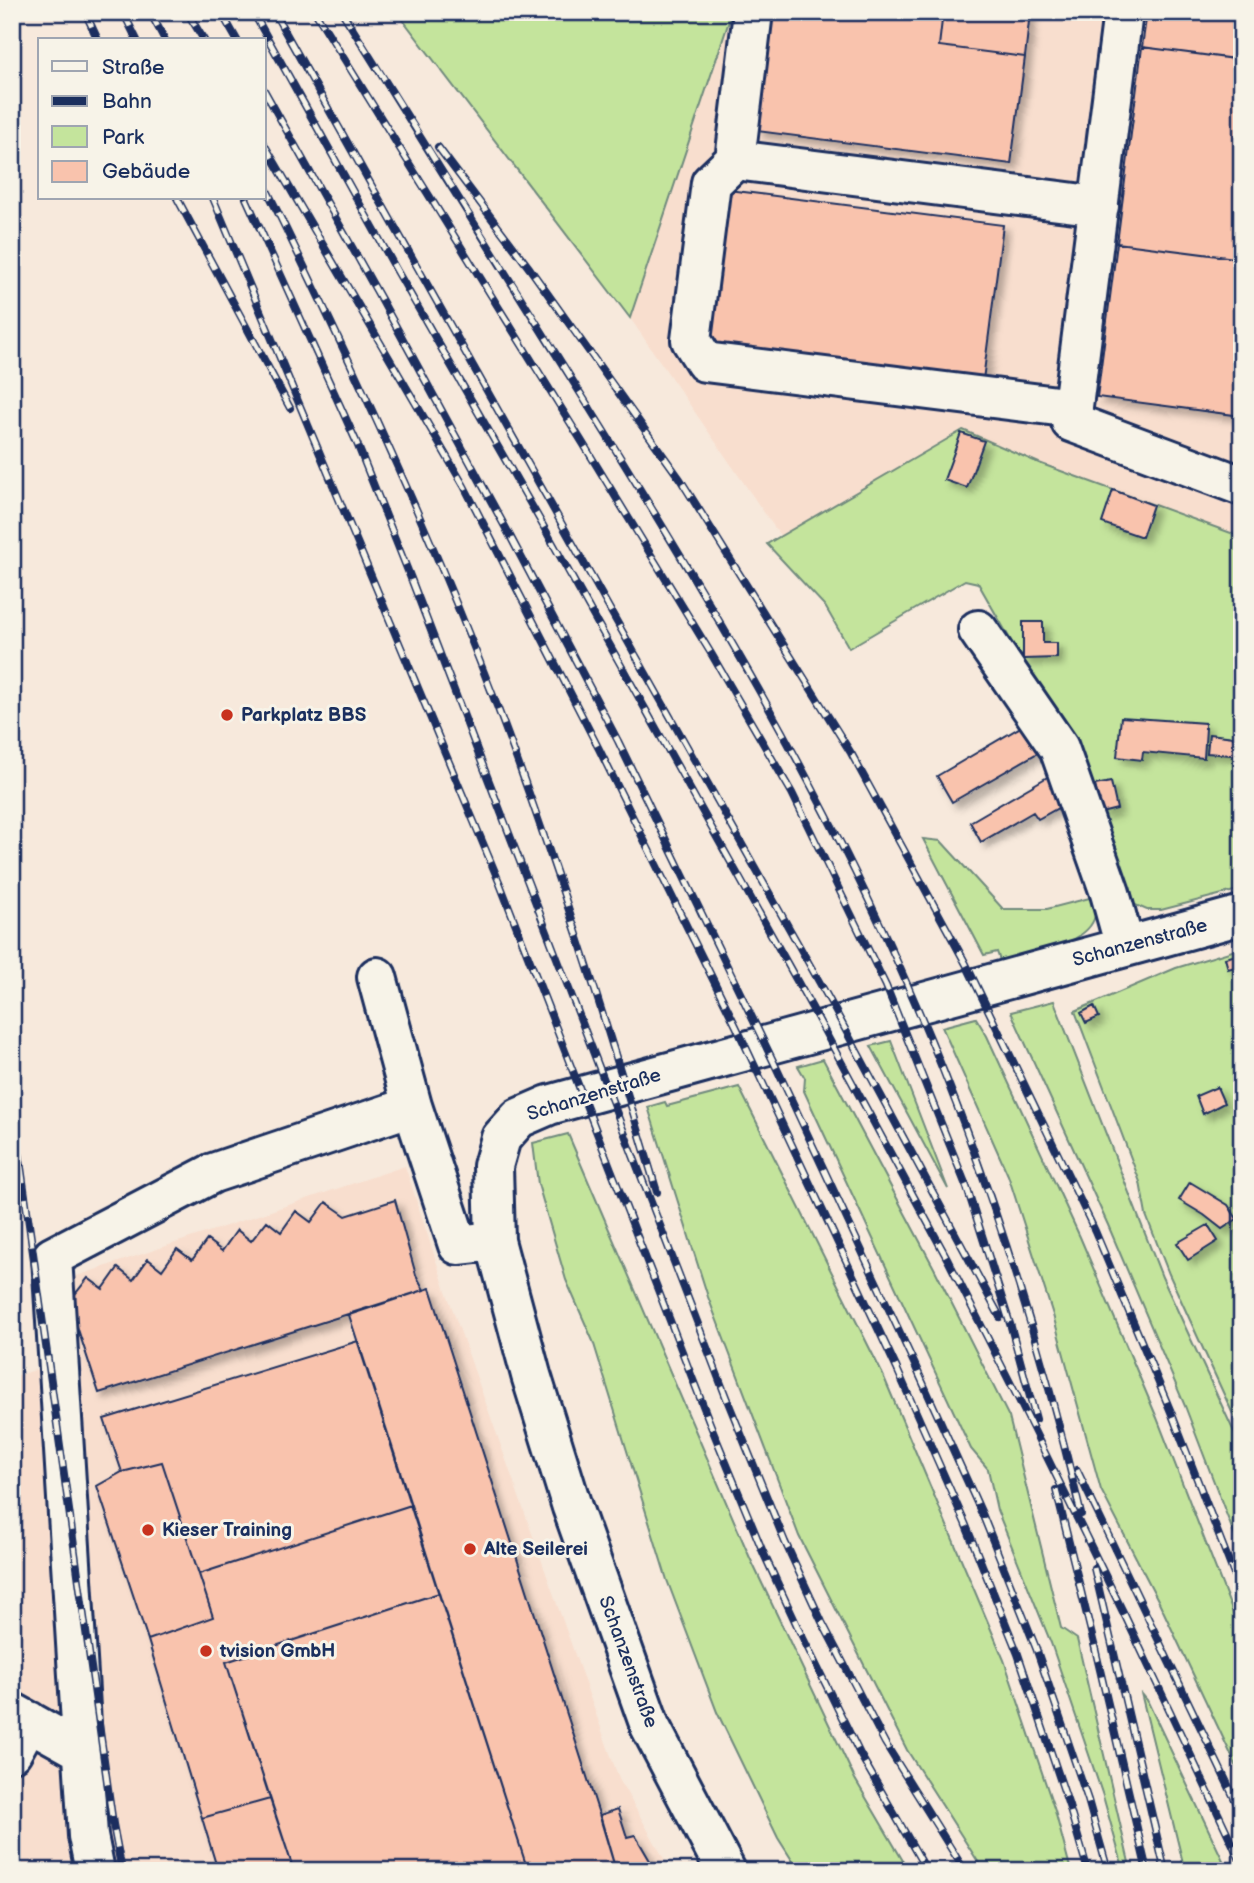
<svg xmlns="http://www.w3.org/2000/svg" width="1254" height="1883" viewBox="0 0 1254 1883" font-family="'Balsamiq Sans',sans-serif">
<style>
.built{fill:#f8dece}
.green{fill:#c4e49c;stroke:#708a7d;stroke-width:2}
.building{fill:#f9c3ad;stroke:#1b2f5e;stroke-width:2;filter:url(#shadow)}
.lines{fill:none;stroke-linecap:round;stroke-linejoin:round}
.minor-casing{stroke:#1b2f5e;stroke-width:44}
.minor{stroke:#f7f3e8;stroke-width:38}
.rail-casing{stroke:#1b2f5e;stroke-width:8}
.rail{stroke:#f7f3e8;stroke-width:5;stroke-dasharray:16;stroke-linecap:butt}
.poi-dot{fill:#c8321e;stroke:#f7f3e8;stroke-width:2.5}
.labels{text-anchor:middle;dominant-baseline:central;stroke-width:6;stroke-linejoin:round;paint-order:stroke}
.poi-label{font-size:19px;font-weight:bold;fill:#1b2f5e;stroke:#f7f3e8;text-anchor:start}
.street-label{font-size:19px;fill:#1b2f5e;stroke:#f7f3e8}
</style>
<defs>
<filter id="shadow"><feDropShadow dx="6" dy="6" stdDeviation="3.5" flood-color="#0004"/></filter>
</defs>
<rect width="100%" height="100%" fill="#f7e9dc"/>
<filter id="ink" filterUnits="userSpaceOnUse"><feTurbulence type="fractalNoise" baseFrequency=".0143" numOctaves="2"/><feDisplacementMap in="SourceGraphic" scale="14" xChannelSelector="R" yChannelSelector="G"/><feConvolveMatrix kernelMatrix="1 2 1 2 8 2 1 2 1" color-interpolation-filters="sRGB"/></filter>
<g filter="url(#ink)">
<path class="built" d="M732,12H1242V537L1039,463L963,430L781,537L630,318Z
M405,1166L446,1291L619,1779L671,1871H12V1377L42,1368L38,1289Z"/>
<path class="green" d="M397,12H732L630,318Z
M963,430L1039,463L1242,537V889L1161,910H1147L1133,904L1126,890L1069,742L978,583L965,580L849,648L825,606L767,544Z
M923,839L941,841L1003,909H1047L1097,896C1097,903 1097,912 1094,919C1084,946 1027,955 1001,963L997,952L984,955Z
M1242,948V1434L1169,1274L1146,1215L1140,1182L1075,1011L1176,968Z
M1054,1001L1162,1277L1242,1449V1555L1185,1406L1108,1225L1011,1012Z
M976,1018L987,1036L1080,1237L1157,1418L1242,1636V1778L1159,1602L1101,1490L1053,1315L1008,1175L942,1027Z
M891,1041L948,1189L871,1046Z
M823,1059L934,1268L1009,1417L1061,1628L1077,1639L1131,1871H1124L1103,1796L1051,1643L997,1510L988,1469L971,1449L804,1091L805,1078L798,1066Z
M739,1087L883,1375L1004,1660L1055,1811L1071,1871H984L907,1750L799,1536L708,1297L648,1107L665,1102L667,1106Z
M568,1134L750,1558L855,1779L909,1871H799L778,1838L717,1712L667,1580L593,1341L566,1280L538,1184L533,1143Z
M1141,1693L1147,1700L1228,1871H1185Z"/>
<path class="building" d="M772,12H943L939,46L1025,57L1011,164L757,131Z
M943,12H1030L1025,57L939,46Z
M1147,12H1242V60L1142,47Z
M1142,47L1242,60V259L1117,243Z
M728,190L1003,225L983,380L708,344Z
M1117,243L1242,259V416L1097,397Z
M961,433L984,441L967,488L944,480Z
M1113,490L1153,505L1142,537L1102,523Z
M1023,622H1043V643H1057V658L1023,659Z
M1121,717L1205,723V728H1206L1204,758L1143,752L1142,760L1117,757Z
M1031,721L1046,748L952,802L937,776Z
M1209,734L1242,738V756L1207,753Z
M1049,776L1065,804L1038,819L1033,812L981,842L970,822Z
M1111,782L1117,809L1101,813L1095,785Z
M1241,954L1242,965L1228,969L1225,958Z
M1094,1006L1099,1017L1086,1023L1081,1013Z
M1217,1087L1224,1103L1203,1114L1196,1096Z
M1190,1182L1228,1205L1237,1219L1222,1229L1204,1215L1179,1200Z
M395,1200L416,1275L424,1290L99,1393L69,1302L88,1278L103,1289L118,1268L133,1280L148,1259L162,1270L177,1249L192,1260L207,1240L222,1251L237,1230L251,1241L267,1221L281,1232L296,1211L311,1222L326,1202L346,1216Z
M1208,1225L1218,1241L1188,1260L1177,1243Z
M430,1288L599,1814L616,1871H528L349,1315Z
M358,1341L411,1505L199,1574L162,1462L122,1472L104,1419Z
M162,1462L213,1617L148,1640L97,1486L122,1472Z
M411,1505L439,1593L226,1662L270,1799L202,1818L148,1640L213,1617L199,1574Z
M439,1593L528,1871H294L226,1662Z
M270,1799L294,1871H218L202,1818Z
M618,1809L627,1837L635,1835L656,1871H616L600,1815Z"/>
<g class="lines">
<defs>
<path id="minor" d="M753,12L735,160L1099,206
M1123,12L1071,422L1242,486
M735,160L711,183L691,340L705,362L1073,408
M978,630L1059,748L1110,893L1125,947
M377,977L412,1106L458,1245L495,1241
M12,1712L82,1751
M12,1752L29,1721
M95,1871L88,1836L52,1257L213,1173L412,1106
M726,1871L650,1726L572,1507L531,1375L495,1241L493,1166L501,1138L519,1118L549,1105L1242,915"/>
</defs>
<use href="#minor" class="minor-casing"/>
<use href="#minor" class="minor"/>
<defs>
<path id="rail" d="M85,12L98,40
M123,12L137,40
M150,12L165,40
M187,12L204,40
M221,12L237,40
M253,12L397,271L541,522L811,1006L948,1260L1018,1398L1126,1618L1242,1864
M274,12L830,1001L1000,1317
M315,12L581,440L712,655L792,793L886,986L967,1188L1011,1327L1036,1419
M342,12C425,143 507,275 589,407C705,593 819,782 907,984C981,1152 1039,1336 1081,1514
M264,90L381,299L509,534L618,741L777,1069L914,1363L983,1516L1036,1648L1088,1800L1108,1871
M264,144L464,486L599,749L736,1026L897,1369L965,1523L1018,1654L1069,1806L1088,1871
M438,147L530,269L680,479L851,753L966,964L1095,1231L1171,1412L1242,1595
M264,184C348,355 429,528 497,706C557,865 608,1028 657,1192
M177,198L290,408
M213,198L500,884L711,1426L763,1552L800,1632L860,1754L927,1871
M246,198L356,441L410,576L726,1397L785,1542L822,1622L885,1743L965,1871
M12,1103L113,1824L122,1871
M1077,1470L1242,1814
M1056,1490L1094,1644L1147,1871
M1094,1568L1165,1871"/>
</defs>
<use href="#rail" class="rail-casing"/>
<use href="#rail" class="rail"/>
</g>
</g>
<g class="poi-dot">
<circle cx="227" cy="715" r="7"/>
<circle cx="148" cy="1530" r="7"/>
<circle cx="470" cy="1549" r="7"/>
<circle cx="206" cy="1651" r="7"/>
</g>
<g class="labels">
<g class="poi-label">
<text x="241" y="715">Parkplatz BBS</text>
<text x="162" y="1530">Kieser Training</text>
<text x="484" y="1549">Alte Seilerei</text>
<text x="220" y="1651">tvision GmbH</text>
</g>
<g class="street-label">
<text transform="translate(1140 943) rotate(-15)">Schanzenstraße</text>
<text transform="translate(594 1095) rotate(-17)">Schanzenstraße</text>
<text transform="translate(628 1662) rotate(70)">Schanzenstraße</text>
</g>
</g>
<rect width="1254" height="1883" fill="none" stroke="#f7f3e8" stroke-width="42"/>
<rect x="21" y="21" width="1212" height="1841" fill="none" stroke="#1b2f5e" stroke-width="2.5" filter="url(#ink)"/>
<rect x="38" y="38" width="228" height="161" fill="#f7f3e8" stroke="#9fa5b1" stroke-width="2"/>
<rect x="52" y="61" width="35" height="10" fill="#f7f3e8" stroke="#9fa5b1" stroke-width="2"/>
<text x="102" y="74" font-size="21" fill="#1b2f5e">Straße</text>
<rect x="52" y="96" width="35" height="10" fill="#1b2f5e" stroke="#9fa5b1" stroke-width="2"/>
<text x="102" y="108" font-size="21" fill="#1b2f5e">Bahn</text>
<rect x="52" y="126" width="35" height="21" fill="#c4e49c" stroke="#9fa5b1" stroke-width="2"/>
<text x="102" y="144" font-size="21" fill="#1b2f5e">Park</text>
<rect x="52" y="161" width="35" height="21" fill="#f9c3ad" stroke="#9fa5b1" stroke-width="2"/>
<text x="102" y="178" font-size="21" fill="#1b2f5e">Gebäude</text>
</svg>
